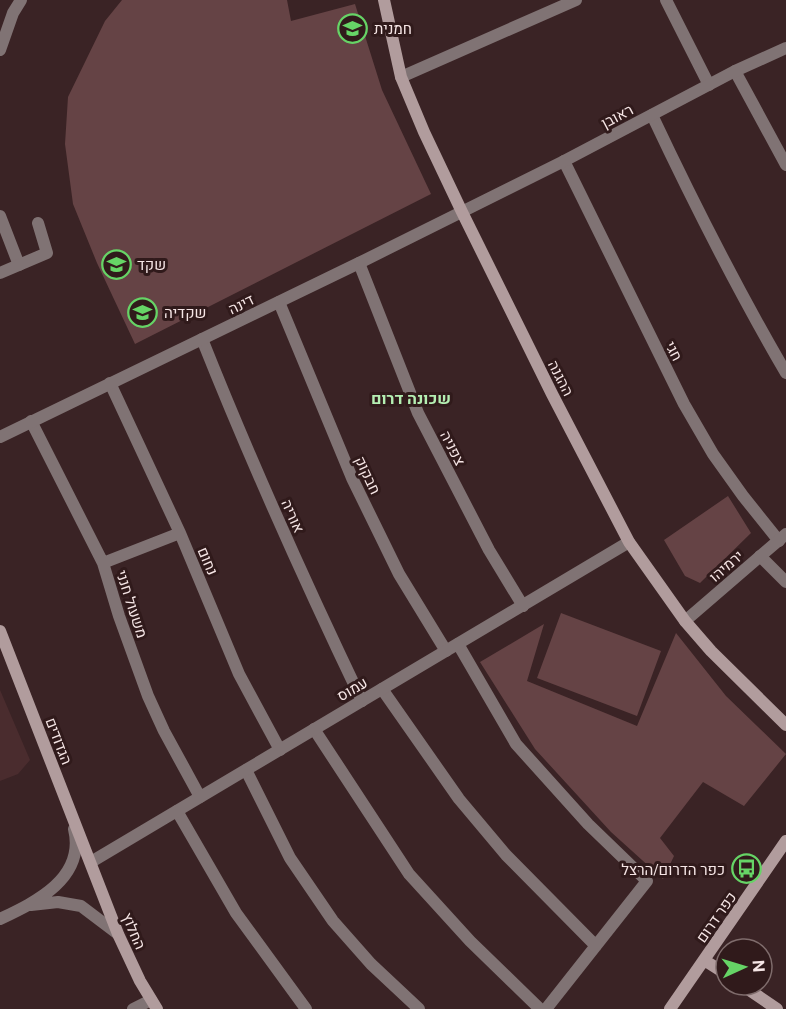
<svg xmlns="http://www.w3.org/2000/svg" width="786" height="1009" viewBox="0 0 786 1009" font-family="'Public Sans',Heebo,sans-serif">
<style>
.built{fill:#4a2c2e}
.green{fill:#654345}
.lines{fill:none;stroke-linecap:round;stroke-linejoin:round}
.lane{stroke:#807374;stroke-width:12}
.street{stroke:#807374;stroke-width:12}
.secondary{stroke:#b19c9d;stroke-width:12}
.labels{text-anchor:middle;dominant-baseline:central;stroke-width:6;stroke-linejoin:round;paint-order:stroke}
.poi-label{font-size:15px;fill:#f6e6e6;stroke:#301a1b;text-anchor:start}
.street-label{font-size:15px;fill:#f6e6e6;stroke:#301a1b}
.neighbourhood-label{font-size:16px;font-weight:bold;fill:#b4eeb2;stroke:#301a1b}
</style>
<rect width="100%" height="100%" fill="#3a2325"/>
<path class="built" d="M0,690L30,760L18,774L0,781Z"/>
<path class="green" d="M122,0H287L291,21L355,4L382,90L431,194L135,344L97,263L73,204L65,144L68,97L105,21Z
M728,496L751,533L700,583L685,576L664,540Z
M561,613L661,651L637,716L537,678Z
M544,624L527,681L637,726L676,633L726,696L786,754L744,806L703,782L660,838L674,856L663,879L611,832L535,749L480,662Z"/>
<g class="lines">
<path class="lane" d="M666,0L709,85
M0,50L13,13L21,0
M735,71L786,165
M401,77L576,0
M652,115C693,202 737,289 786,373
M564,161L684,404L713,454L743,496L779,541
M0,216L19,265
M359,263L418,413L489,550L523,606
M279,302L352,478L399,574L446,651
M202,339C251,462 305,582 362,701
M110,383L180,533L239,674L280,750
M31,421L103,563L119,616L148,696L164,731L200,797
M760,556L786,582
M103,563L180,533
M458,644L516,744L588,824L647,881L546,1009
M382,689L459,799L506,855L596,946
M314,729L409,874L470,941L540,1009
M246,770L290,858L333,921L371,964L419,1009
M177,811L236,913L306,1009
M133,1009L151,1000"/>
<path class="street" d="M0,273L47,253L38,223
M0,437L359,263L564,161L735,71L786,48
M685,621L786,534
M91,862L629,542
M31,905L58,902L81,906L118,934
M0,919C36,902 86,878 74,829"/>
<path class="secondary" d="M384,0L401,77L424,132L462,212L552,394L629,542L685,621L711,651L786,725
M0,631L118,934L140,981L157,1009
M704,960L726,974
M742,985L777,1009
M670,1009L786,841"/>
</g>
<defs>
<symbol id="school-ring" viewBox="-11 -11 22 22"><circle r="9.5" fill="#301a1b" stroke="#66d466" stroke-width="1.5"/><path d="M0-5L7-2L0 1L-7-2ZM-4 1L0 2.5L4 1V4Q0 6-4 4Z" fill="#66d466"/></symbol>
<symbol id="bus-ring" viewBox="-11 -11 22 22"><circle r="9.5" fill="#301a1b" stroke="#66d466" stroke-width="1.5"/><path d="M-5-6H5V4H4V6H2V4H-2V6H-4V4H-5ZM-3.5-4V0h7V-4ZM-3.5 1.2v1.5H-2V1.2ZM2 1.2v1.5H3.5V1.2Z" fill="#66d466"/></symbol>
</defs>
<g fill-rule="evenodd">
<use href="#school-ring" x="336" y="12" width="33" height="33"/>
<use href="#school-ring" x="100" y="248" width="33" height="33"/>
<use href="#school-ring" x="126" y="296" width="33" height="33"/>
<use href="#bus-ring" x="730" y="852" width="33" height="33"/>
</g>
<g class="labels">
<g class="poi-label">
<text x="374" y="28">חמנית</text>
<text x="137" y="264">שקד</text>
<text x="164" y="312">שקדיה</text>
<text x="725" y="869" text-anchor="end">כפר הדרום/הרצל</text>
</g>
<g class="street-label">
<text transform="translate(617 116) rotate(-28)">ראובן</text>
<text transform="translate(241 304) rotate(-26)">דינה</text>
<text transform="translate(674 351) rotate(63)">חגי</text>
<text transform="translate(561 378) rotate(63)">ההגנה</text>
<text transform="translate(453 448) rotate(63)">צפניה</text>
<text transform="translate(368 475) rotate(65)">חבקוק</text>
<text transform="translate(293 516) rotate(66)">אוריה</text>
<text transform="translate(208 561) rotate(67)">נחום</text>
<text transform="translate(726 566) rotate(-41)">ירמיהו</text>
<text transform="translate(132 604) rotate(72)">משעול חנני</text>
<text transform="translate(352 689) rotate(-30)">עמוס</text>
<text transform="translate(59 741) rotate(69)">הגדודים</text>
<text transform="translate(716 917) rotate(-55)">כפר דרום</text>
<text transform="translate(134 931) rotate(67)">החלוץ</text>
</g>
<g class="neighbourhood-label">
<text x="411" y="398">שכונה דרום</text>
</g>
</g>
<g transform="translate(744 967) rotate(86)"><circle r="28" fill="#301a1b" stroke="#7f6c6c" stroke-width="1.5"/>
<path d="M0-4.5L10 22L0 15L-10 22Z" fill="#66d466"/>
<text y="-9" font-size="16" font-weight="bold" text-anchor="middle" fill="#f6e6e6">N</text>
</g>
</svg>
